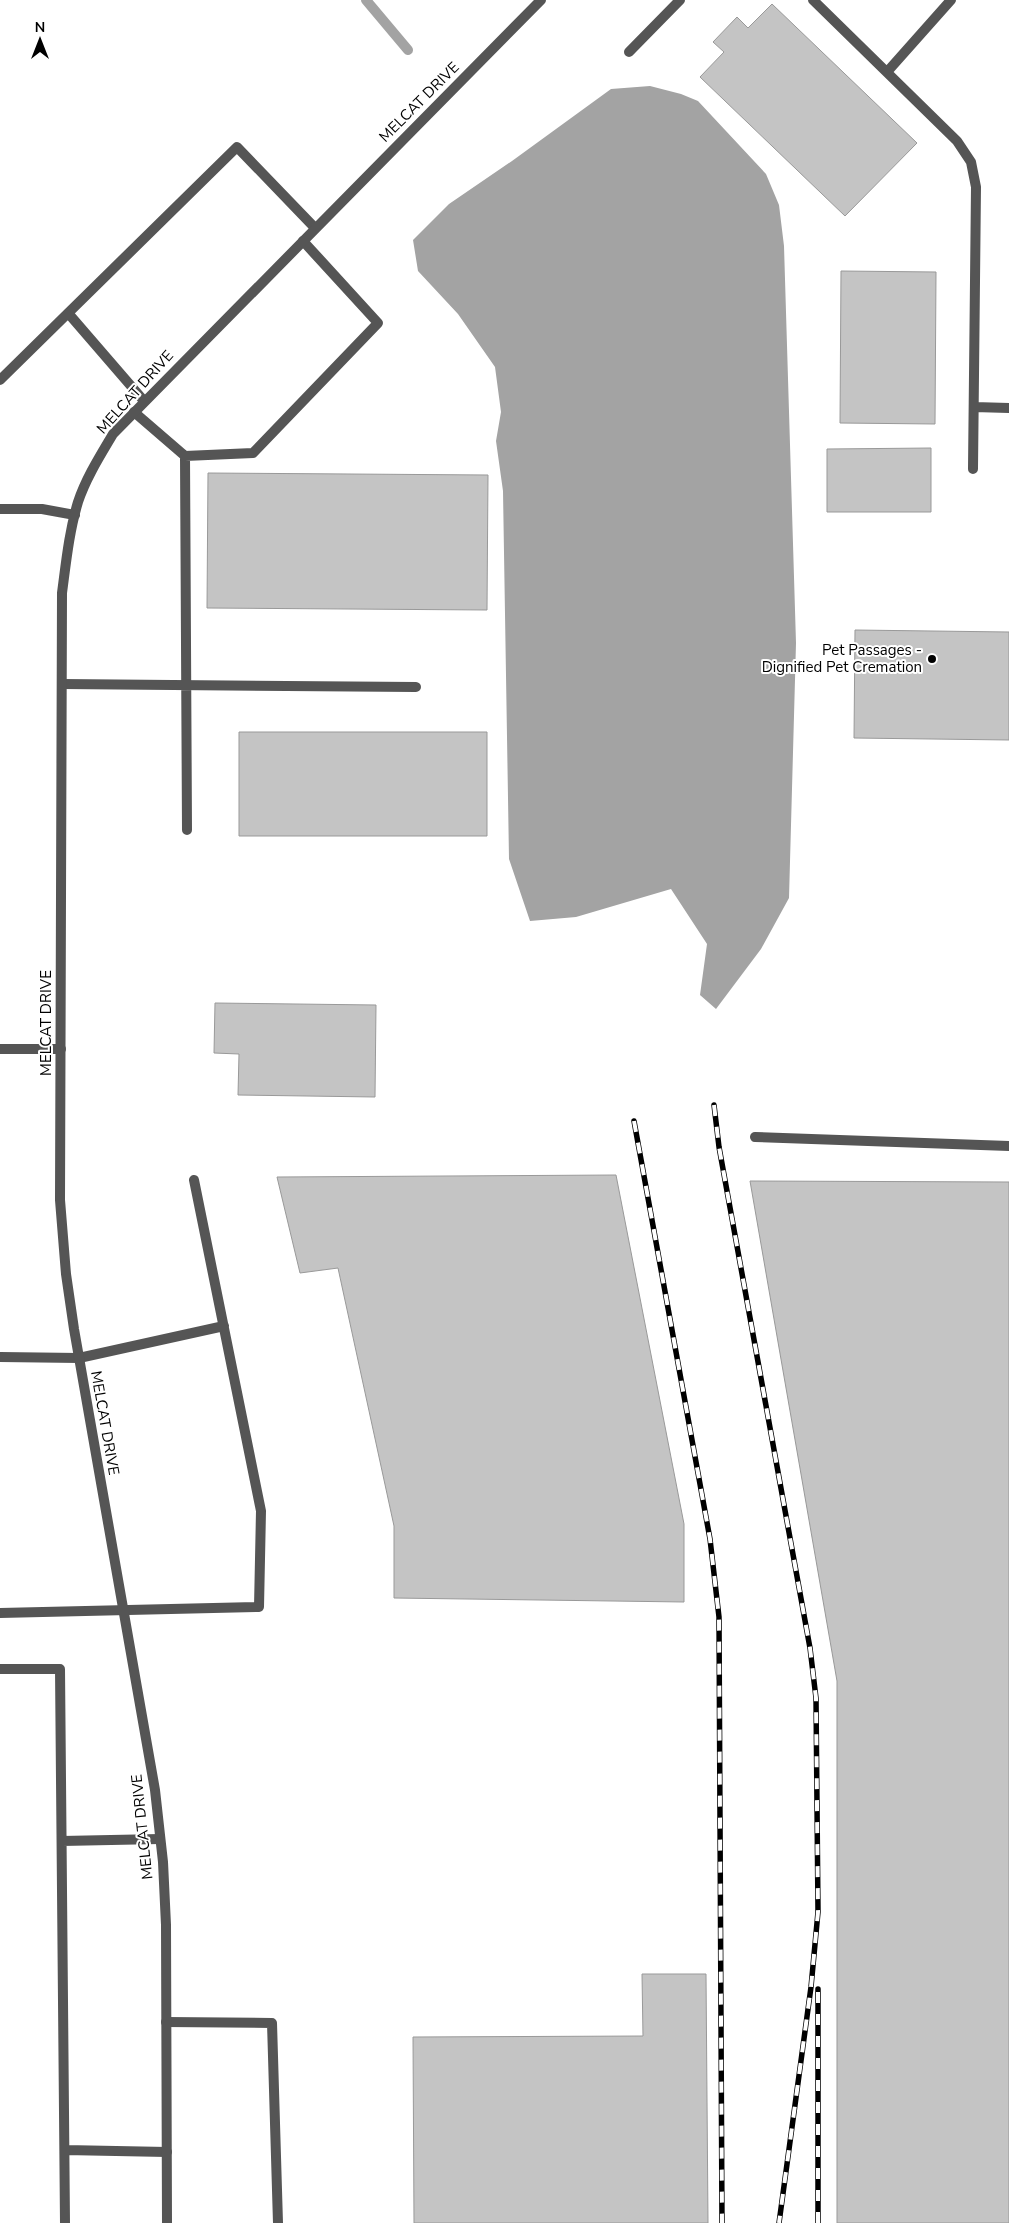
<svg xmlns="http://www.w3.org/2000/svg" width="1009" height="2223" viewBox="0 0 1009 2223" font-family="'Nunito Sans',sans-serif">
<style>
.water{fill:#a3a3a3}
.lines{fill:none;stroke-linecap:round;stroke-linejoin:round}
.stream{stroke:#a3a3a3;stroke-width:10}
.building{fill:#c4c4c4;stroke:#999}
.service{stroke:#555;stroke-width:10}
.minor{stroke:#555;stroke-width:10}
.rail-casing{stroke:#000;stroke-width:5.5}
.rail{stroke:#fff;stroke-width:4;stroke-dasharray:11;stroke-linecap:butt}
.poi-dot{fill:#000;stroke:#fff;stroke-width:2}
.labels{text-anchor:middle;dominant-baseline:central;stroke-width:4;stroke-linejoin:round;paint-order:stroke}
.street-label{font-size:15px;fill:#000;stroke:#fff}
.poi-label{font-size:15px;fill:#000;stroke:#fff;text-anchor:end}
</style>
<rect width="100%" height="100%" fill="#fff"/>
<path class="water" d="M650,86L681,94L698,101L766,174L779,205L784,246L796,643L789,898L761,949L716,1009L700,995L707,944L671,889L576,917L530,921L509,859L503,491L496,441L501,412L495,367L458,314L418,271L413,240L449,204L512,161L611,89Z"/>
<g class="lines">
<path class="stream" d="M366,0L408,50"/>
</g>
<path class="building" d="M772,4L917,143L845,216L700,77L724,52L713,42L737,17L748,28Z
M841,271L936,272L935,424L840,423Z
M931,448V512H827V449Z
M208,473L488,475L487,610L207,608Z
M855,630L1009,632V740L854,738Z
M239,732H487V836H239Z
M215,1003L376,1005L375,1097L238,1095L239,1054L214,1053Z
M616,1175L684,1524V1602L394,1598V1526L338,1268L300,1273L277,1177Z
M750,1181L1009,1182V2223H837V1681Z
M642,1974H706L708,2223H414L413,2037L643,2036Z"/>
<g class="lines">
<path class="service" d="M813,0L957,141L971,162L976,187L973,469
M629,52L680,0
M887,72L951,0
M68,313L144,401
M0,380L237,147L315,228
M974,407L1009,408
M134,412L185,456
M0,509H42L75,515
M62,684L416,687
M187,830L185,456L253,453L378,323L303,241
M0,1049H61
M755,1137L1009,1146
M0,1357L79,1358L224,1326
M0,1613L259,1607L261,1511L194,1180
M0,1669H60L65,2223
M62,1841L160,1839
M166,2022L272,2023L278,2223
M65,2150L167,2152"/>
<path class="minor" d="M167,2223L166,1925L163,1862L155,1790L74,1329L66,1274L60,1200L62,593C66,563 69,532 78,502C86,478 100,456 113,434L541,0"/>
<defs>
<path id="rail" d="M714,1105L719,1147L810,1648L816,1698L818,1912L811,1987L779,2223
M634,1121L710,1539L719,1617L722,2223
M818,2223V1989"/>
</defs>
<use href="#rail" class="rail-casing"/>
<use href="#rail" class="rail"/>
</g>
<circle class="poi-dot" cx="932" cy="659" r="5"/>
<g class="labels">
<g class="street-label">
<text transform="translate(419 102) rotate(-45)">MELCAT DRIVE</text>
<text transform="translate(135 392) rotate(-48)">MELCAT DRIVE</text>
<text transform="translate(46 1023) rotate(-90)">MELCAT DRIVE</text>
<text transform="translate(105 1423) rotate(80)">MELCAT DRIVE</text>
<text transform="translate(142 1827) rotate(-96)">MELCAT DRIVE</text>
</g>
<g class="poi-label">
<text x="922" y="650">Pet Passages -<tspan x="922" dy="17">Dignified Pet Cremation</tspan></text>
</g>
</g>
<g transform="translate(40 40)" stroke="#ffffff" stroke-width="4" paint-order="stroke">
<path d="M0-4L9 19L0 12L-9 19Z" fill="#000000"/>
<text y="-8" font-size="14" font-weight="bold" text-anchor="middle" fill="#000000">N</text>
</g>
</svg>
